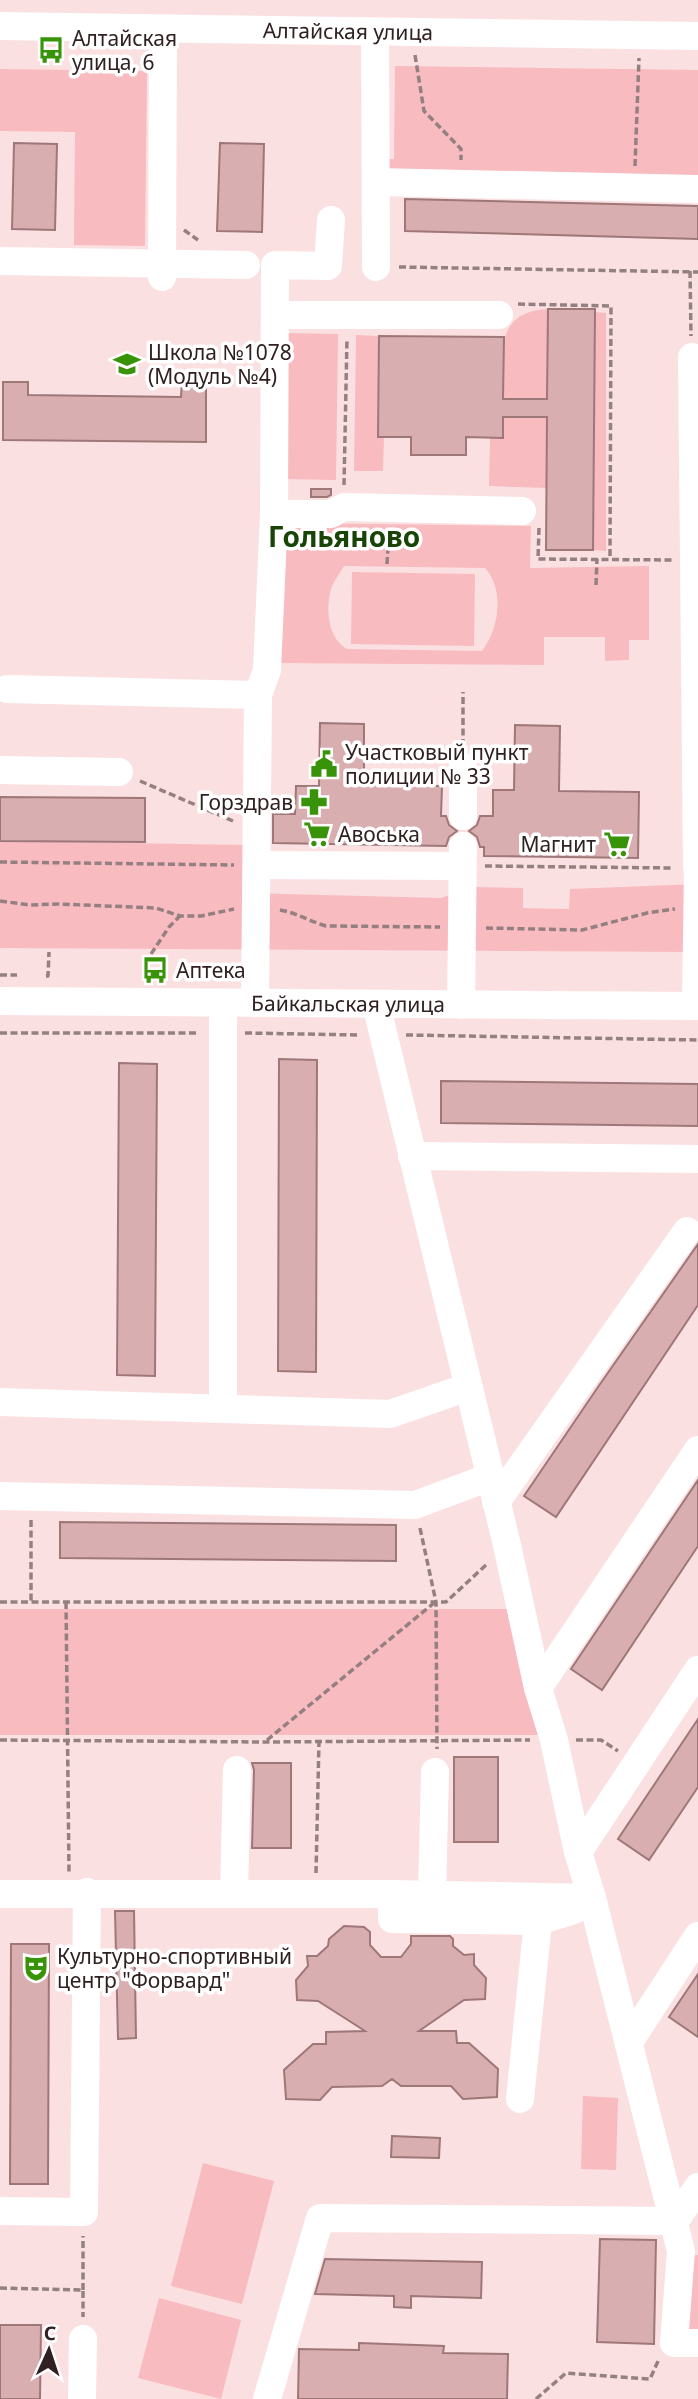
<svg xmlns="http://www.w3.org/2000/svg" width="698" height="2399" viewBox="0 0 698 2399" font-family="'Noto Sans',sans-serif">
<style>
.green{fill:#f8bbbf;fill-rule:evenodd}
.building{fill:#d9aeb1;stroke:#9e7779;stroke-width:2}
.lines{fill:none;stroke-linecap:round;stroke-linejoin:round}
.path{stroke:#958081;stroke-width:3.5;stroke-dasharray:7 3.5;stroke-linecap:butt}
.minor{stroke:#fff;stroke-width:28}
.labels{text-anchor:middle;dominant-baseline:central;stroke-width:7;stroke-linejoin:round;paint-order:stroke}
.street-label{font-size:21px;fill:#302021;stroke:#fff}
.poi-label{font-size:21px;fill:#302021;stroke:#fff;text-anchor:start}
.district-label{font-size:28px;font-weight:bold;fill:#184406;stroke:#fff}
</style>
<rect width="100%" height="100%" fill="#fbe0e2"/>
<path class="green" d="M395,66L698,70V182L381,178V159H394Z
M0,69L147,71L145,246L74,245L75,132L0,131Z
M548,309L547,399H503C503,357 492,312 548,309Z
M595,312L606,313V551L593,550Z
M282,333L338,334L336,480L282,479Z
M356,335L379,336L378,436L384,437L383,471H354Z
M503,417H547L546,488L489,486L490,438Z
M292,523L531,526L530,568L649,566V640H629V660L605,661V637H544V665L275,663L278,533ZM344,566L485,568C505,590 499,629 482,651L347,649C327,638 325,606 332,586C335,579 340,573 344,566Z
M352,572L475,574L474,646L351,644Z
M0,841L246,845L247,893L441,898L472,887L523,888V908L569,909L570,889L698,884V952L0,948Z
M0,1609H509L545,1735H0Z
M583,2096L618,2098L616,2170L581,2169Z
M203,2163L274,2181L242,2304L171,2286Z
M698,2255V2337H683L688,2256Z
M159,2298L241,2320L221,2399L138,2378Z"/>
<path class="building" d="M14,143L57,144L55,230L12,229Z
M220,143L264,144L262,232L217,231Z
M405,199L698,206V239L405,231Z
M548,309H595L593,550H546L547,417H503V438L466,437V455H411V437H378L379,336L504,337L503,399H547Z
M182,380H206V442L3,440V382H28V395L181,397Z
M311,489H331V495L327,497H311Z
M320,723L364,724V785L442,786L441,816H446L449,825L457,831L449,837L446,846L273,843V814H295L296,786H319Z
M515,725L560,726L559,791L639,792L638,858L484,856V847H480L477,837L469,831L477,825L480,816H493V790H514Z
M0,797L145,798V842L0,841Z
M279,1059L317,1060L316,1372L278,1371Z
M119,1063L157,1064L155,1376L117,1375Z
M441,1081L698,1084V1126L441,1123Z
M698,1244V1305L556,1517L524,1496L598,1387Z
M698,1480V1546L602,1690L571,1669Z
M60,1522L396,1525V1561L60,1558Z
M698,1719V1787L649,1860L618,1839Z
M454,1757H498V1842H454Z
M252,1763H291V1848H252L254,1770Z
M115,1911H134L136,2038L118,2039Z
M344,1926L364,1927L370,1932V1945L381,1957H401L411,1944V1936H450L453,1939V1946L464,1955L474,1954V1965L486,1978L485,1999L464,2000L419,2031H456L457,2043H469L498,2069L497,2097L463,2099L451,2086H401L392,2079L382,2086L332,2087L320,2100L286,2099L284,2070L313,2044H326V2032L365,2031L318,2001L297,2000L296,1980L308,1966L307,1956H317L328,1946L329,1939Z
M11,1944H49L48,2184H10Z
M698,1974V2037L669,2017Z
M392,2136L440,2138L439,2158L391,2157Z
M600,2239L656,2240L654,2344L597,2342Z
M325,2259L482,2262L481,2298L411,2296V2308L394,2307V2296L315,2294Z
M0,2325H41L40,2399H0Z
M359,2343L444,2346L443,2353L508,2354L507,2399H298L299,2349L359,2350Z"/>
<g class="lines">
<path class="path" d="M415,55L424,111L461,149V160
M635,166L639,58
M184,230L198,240
M399,267L698,272
M690,271L691,336
M518,304L611,306L610,559
M344,485L347,338
M539,528L538,559L672,560
M387,564L389,531
M596,585L597,559
M463,746V692
M140,781L233,821
M0,862L234,865
M485,866L673,868
M0,901L30,905L59,904L156,908L180,916H201L234,909
M280,910C297,913 309,921 326,926L440,927
M486,928L582,930L647,913L675,909
M151,954L169,927L180,916
M0,975H17
M46,976H48L49,952
M0,1033H199
M245,1033L360,1035
M406,1035L698,1040
M31,1520V1602
M420,1528L436,1602L437,1749
M0,1602H446L487,1564
M66,1602L69,1873
M0,1740L265,1742L530,1740
M267,1740L434,1603
M576,1740H601L618,1751
M316,1873L319,1741
M0,2288L83,2290V2317
M83,2290V2236
M536,2399L566,2373L650,2379L659,2359"/>
<g class="minor">
<path id="s1" d="M0,26L698,36"/>
<path d="M375,32L376,267"/>
<path d="M376,182L698,189"/>
<path d="M0,261L246,265"/>
<path d="M162,277L163,29"/>
<path d="M276,315H499"/>
<path d="M692,357L697,868"/>
<path d="M274,514H331L344,507L522,511"/>
<path d="M7,689L258,695"/>
<path d="M0,770L119,772"/>
<path d="M463,816V767"/>
<path d="M257,865L461,866"/>
<path id="s2" d="M0,1001L698,1006"/>
<path d="M223,1003V1407"/>
<path d="M255,1003L258,695L267,670L274,514L275,265L328,266L331,220"/>
<path d="M376,1004L507,1545L538,1688L554,1740L578,1852L592,1898L681,2251L674,2343H698"/>
<path d="M461,1005L463,846"/>
<path d="M696,1006L698,867"/>
<path d="M412,1156L698,1159"/>
<path d="M0,1402L390,1414L468,1387"/>
<path d="M0,1496L415,1505L490,1477"/>
<path d="M496,1502L687,1231"/>
<path d="M538,1688L698,1450"/>
<path d="M578,1852L698,1670"/>
<path d="M0,1894H392L592,1898"/>
<path d="M234,1894L237,1770"/>
<path d="M392,1894V1919L538,1921"/>
<path d="M432,1894L435,1772"/>
<path d="M629,2042L698,1936"/>
<path d="M520,2099L538,1921L574,1910L587,1901"/>
<path d="M0,2211L84,2212L87,1892"/>
<path d="M675,2221L698,2187"/>
<path d="M82,2399L83,2339"/>
<path d="M267,2399L320,2218L675,2221"/>
</g>
</g>
<defs>
<symbol id="bus-bare" viewBox="-9 -9 18 18"><path d="M-5-6H5V4H4V6H2V4H-2V6H-4V4H-5ZM-3.5-4V0h7V-4ZM-3.5 1.2v1.5H-2V1.2ZM2 1.2v1.5H3.5V1.2Z" fill="#389309" stroke="#fff" stroke-width="2.5" paint-order="stroke"/></symbol>
<symbol id="school-bare" viewBox="-9 -9 18 18"><path d="M0-5L7-2L0 1L-7-2ZM-4 1L0 2.5L4 1V4Q0 6-4 4Z" fill="#389309" stroke="#fff" stroke-width="2.5" paint-order="stroke"/></symbol>
<symbol id="civic-bare" viewBox="-9 -9 18 18"><path d="M-.6-6.5H3V-4.5H.6V-3L4-1V1h2V6H-6V1h2V-1L-.6-3ZM-1.2 2.5V6h2.4V2.5Z" fill="#389309" stroke="#fff" stroke-width="2.5" paint-order="stroke"/></symbol>
<symbol id="pharmacy-bare" viewBox="-9 -9 18 18"><path d="M-2-6h4v4h4v4h-4v4h-4v-4h-4v-4h4Z" fill="#389309" stroke="#fff" stroke-width="2.5" paint-order="stroke"/></symbol>
<symbol id="supermarket-bare" viewBox="-9 -9 18 18"><path d="M-6-5.5h2.5l.6 2H6L4.5 2H-2.5L-4.4-4H-6ZM-1.5 3.2a1.3 1.3 0 1 0 .1 0ZM3 3.2a1.3 1.3 0 1 0 .1 0Z" fill="#389309" stroke="#fff" stroke-width="2.5" paint-order="stroke"/></symbol>
<symbol id="theatre-bare" viewBox="-9 -9 18 18"><path d="M-5-5.5Q0-4 5-5.5V0Q5 5 0 6Q-5 5-5 0ZM-3.3-2.5H-1v1.5H-3.3ZM1-2.5H3.3v1.5H1ZM-2.8 1Q0 5.5 2.8 1Z" fill="#389309" stroke="#fff" stroke-width="2.5" paint-order="stroke"/></symbol>
</defs>
<g fill-rule="evenodd">
<use href="#bus-bare" x="32" y="31" width="38" height="38"/>
<use href="#school-bare" x="108" y="345" width="38" height="38"/>
<use href="#civic-bare" x="305" y="745" width="38" height="38"/>
<use href="#pharmacy-bare" x="295" y="783" width="38" height="38"/>
<use href="#supermarket-bare" x="298" y="815" width="38" height="38"/>
<use href="#supermarket-bare" x="598" y="825" width="38" height="38"/>
<use href="#bus-bare" x="136" y="951" width="38" height="38"/>
<use href="#theatre-bare" x="17" y="1949" width="38" height="38"/>
</g>
<g class="labels">
<g class="street-label">
<text stroke="none"><textPath href="#s1" startOffset="348">Алтайская улица</textPath></text>
<text stroke="none"><textPath href="#s2" startOffset="348">Байкальская улица</textPath></text>
</g>
<g class="poi-label">
<text x="72" y="38">Алтайская<tspan x="72" dy="24">улица, 6</tspan></text>
<text x="148" y="352">Школа №1078<tspan x="148" dy="24">(Модуль №4)</tspan></text>
<text x="345" y="752">Участковый пункт<tspan x="345" dy="24">полиции № 33</tspan></text>
<text x="293" y="802" text-anchor="end">Горздрав</text>
<text x="338" y="834">Авоська</text>
<text x="596" y="844" text-anchor="end">Магнит</text>
<text x="176" y="970">Аптека</text>
<text x="57" y="1956">Культурно-спортивный<tspan x="57" dy="24">центр "Форвард"</tspan></text>
</g>
<g class="district-label">
<text x="344" y="536">Гольяново</text>
</g>
</g>
<g transform="translate(49 2350) rotate(3)" stroke="#ffffff" stroke-width="5" paint-order="stroke">
<path d="M0-5L12 26L0 18L-12 26Z" fill="#302021"/>
<text y="-10" font-size="19" font-weight="bold" text-anchor="middle" fill="#302021">С</text>
</g>
</svg>
